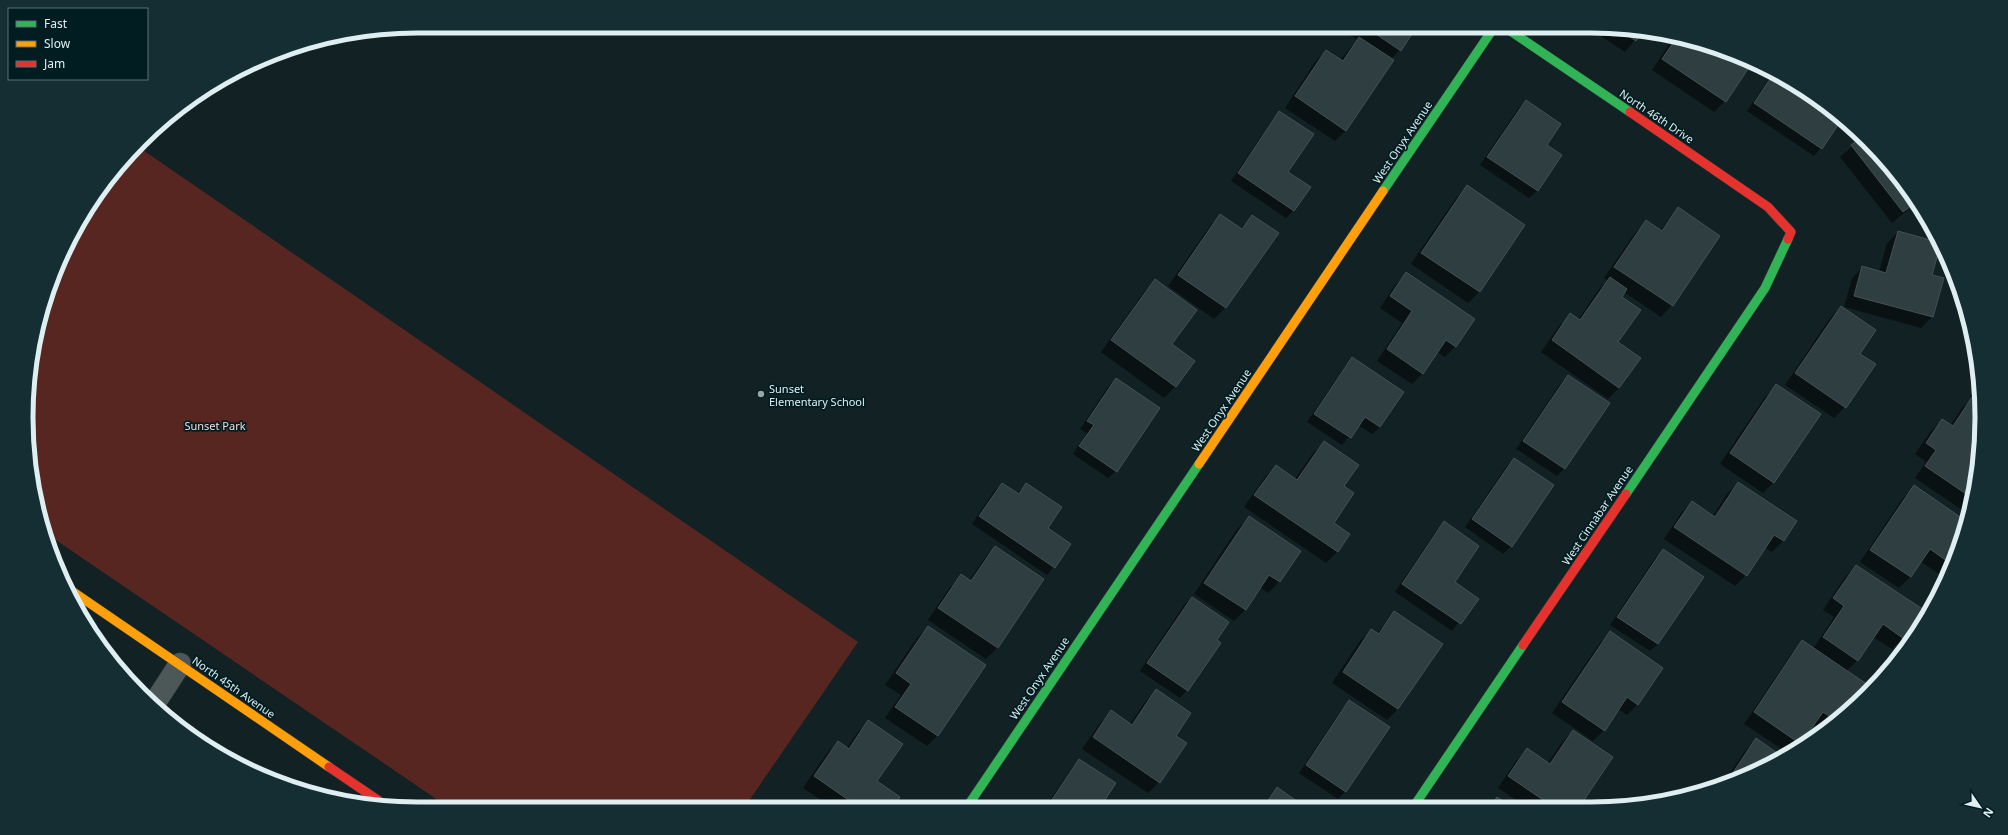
<svg xmlns="http://www.w3.org/2000/svg" width="2008" height="835" viewBox="0 0 2008 835" font-family="'Noto Sans',sans-serif">
<style>
.green{fill:#572620}
.shadow{fill:#0007}
.building{fill:#2f3e41;stroke:#455154}
.lines{fill:none;stroke-linecap:round;stroke-linejoin:round}
.street-casing{stroke:#313c3f;stroke-width:23}
.fast-casing{stroke:#313c3f;stroke-width:10}
.slow-casing{stroke:#313c3f;stroke-width:10}
.jam-casing{stroke:#313c3f;stroke-width:10}
.street{stroke:#4c5758;stroke-width:22}
.fast{stroke:#30b455;stroke-width:9}
.slow{stroke:#ff9f0a;stroke-width:9}
.jam{stroke:#e5322d;stroke-width:9}
.poi-dot{fill:#97a6a9;stroke:#021d22;stroke-width:1.5}
.labels{text-anchor:middle;dominant-baseline:central;stroke-width:3.5;stroke-linejoin:round;paint-order:stroke}
.street-label{font-size:11px;fill:#deeef1;stroke:#021d22}
.poi-label{font-size:11px;fill:#deeef1;stroke:#021d22;text-anchor:start}
.park-label{font-size:11px;fill:#f5dcd7;stroke:#021d22}
.rim{fill:none;stroke:#deeef1;stroke-width:5}
</style>
<rect width="100%" height="100%" fill="#122124"/>
<path class="green" d="M137,146L858,642L744,808L451,809L44,532C34,495 27,457 26,418C24,325 71,211 137,146Z"/>
<path class="shadow" d="M1337,26H1416L1400,50L1391,59L1346,130L1335,141L1285,108L1315,62L1326,51L1340,60L1357,40Z
M1608,27L1643,30L1625,52L1602,37Z
M1674,37L1716,47L1751,62L1725,101L1714,112L1652,70Z
M1773,73L1786,78L1842,118L1821,148L1814,156L1747,111Z
M1526,101L1546,146L1561,156L1537,191L1529,198L1480,165L1518,109Z
M1280,112L1294,210L1286,218L1231,181L1272,120Z
M1862,138L1901,179L1916,203L1892,223L1840,157Z
M1467,187L1524,225L1479,292L1468,303L1411,264L1456,198Z
M1678,208L1719,236L1672,305L1661,317L1624,292L1620,297L1617,342L1619,388L1608,399L1541,352L1559,326L1571,315L1578,320L1599,289L1608,281L1604,278L1635,233L1646,222L1660,231Z
M1221,215L1240,229L1252,216L1277,234L1225,308L1214,319L1168,286L1210,226Z
M1898,232L1931,276L1932,317L1921,328L1844,307L1852,278L1863,267L1879,272L1887,243Z
M1406,274L1456,346L1445,357L1437,352L1423,373L1412,384L1377,361L1402,323L1380,308L1395,285Z
M1155,281L1171,344L1193,361L1175,387L1164,398L1101,352L1144,292Z
M1841,307L1859,354L1845,407L1834,418L1785,385L1830,318Z
M1352,358L1403,392L1380,427L1372,434L1358,425L1342,445L1307,422L1345,366Z
M1568,376L1609,403L1564,469L1557,476L1516,449L1561,383Z
M1116,380V471L1108,478L1073,454L1087,433L1080,429L1108,387Z
M1980,382L1981,392L1979,468L1968,514L1915,478L1926,462L1915,454L1931,431L1942,420L1950,426L1961,409L1973,398L1970,396Z
M1777,386L1774,482L1763,493L1720,464L1765,397Z
M1324,442L1343,487L1332,523L1349,534L1337,552L1326,563L1244,507L1265,477L1276,466L1295,479L1313,453Z
M1514,459L1552,486L1511,546L1503,554L1465,527L1506,467Z
M1738,483L1795,521L1783,541L1772,552L1764,547L1746,575L1735,586L1664,539L1681,513L1692,502L1713,516L1727,494Z
M1002,484L1017,494L1026,484L1047,528L1054,567L1047,575L972,524L994,491Z
M1914,487L1966,522L1961,543L1948,569L1942,576L1920,561L1910,577L1899,588L1860,562L1903,498Z
M1249,517L1300,551L1279,582L1268,593L1260,588L1245,610L1234,621L1194,594L1238,528Z
M1445,523L1453,583L1477,599L1452,631L1395,592L1437,530Z
M995,548L1043,580L997,648L986,659L928,620L950,587L961,576L969,581L984,559Z
M1663,551L1658,644L1650,651L1610,625L1655,558Z
M1856,566L1903,638L1892,649L1873,637L1857,661L1846,671L1870,687L1848,712L1821,729L1813,724L1801,741L1785,751L1744,724L1792,653L1803,642L1813,649L1834,617L1823,610L1845,577Z
M1192,598L1215,640L1187,690L1180,698L1140,671L1184,605Z
M1395,613L1398,709L1387,720L1332,683L1360,641L1371,630L1377,634Z
M928,627L938,735L927,746L885,718L901,695L885,685L917,638Z
M1610,633L1638,704L1627,715L1618,709L1604,730L1593,741L1552,713L1599,644Z
M1156,691L1175,736L1159,782L1148,793L1082,749L1100,723L1111,712L1130,724L1145,702Z
M1350,702L1346,791L1338,799L1299,773L1342,709Z
M868,722L876,782L892,808H833L803,788L827,753L838,742L847,748L857,733Z
M1573,731L1579,806H1525L1498,788L1516,761L1527,750L1548,763L1562,742Z
M1756,740L1741,779L1722,784L1745,751Z
M1079,760L1101,807H1045L1072,768Z
M1277,789L1304,807H1263Z"/>
<path class="building" d="M1364,26H1417L1401,51Z
M1616,28L1642,29L1644,30L1636,41Z
M1359,37L1394,60L1346,131L1295,96L1326,50L1343,61Z
M1677,37L1716,47L1752,63L1726,102L1662,59Z
M1774,73L1786,78L1842,119L1822,149L1754,103Z
M1526,100L1561,124L1547,145L1562,155L1538,191L1487,157Z
M1279,111L1314,134L1288,172L1311,187L1294,211L1238,173Z
M1861,137L1901,179L1916,202L1903,212L1851,145Z
M1467,185L1525,225L1480,292L1421,253Z
M1678,207L1720,236L1673,306L1614,267L1646,220L1662,231Z
M1220,214L1242,229L1252,215L1279,233L1226,308L1178,275Z
M1898,231L1941,243L1932,275L1944,278L1933,317L1854,296L1862,266L1886,273Z
M1406,272L1475,319L1456,347L1446,340L1423,374L1387,349L1412,311L1390,296Z
M1610,277L1627,289L1622,297L1641,310L1618,342L1641,358L1619,388L1552,340L1570,313L1580,320Z
M1155,279L1197,310L1172,344L1195,361L1176,387L1111,340Z
M1841,306L1876,330L1860,354L1876,364L1846,408L1795,373Z
M1352,357L1404,392L1380,427L1365,417L1351,438L1314,414Z
M1568,375L1610,403L1565,469L1523,441Z
M1116,378L1160,408L1117,472L1079,446L1094,425L1087,421Z
M1776,384L1821,414L1774,483L1730,453Z
M1972,397L1981,403L1979,468L1972,498L1925,466L1936,450L1926,443L1942,419L1953,426Z
M1324,441L1359,465L1344,486L1354,493L1334,523L1350,534L1338,552L1254,495L1276,465L1297,480Z
M1514,458L1554,485L1512,547L1472,519Z
M1738,482L1797,521L1784,541L1774,535L1747,576L1674,527L1692,501L1715,517Z
M1002,483L1019,494L1026,483L1062,507L1048,528L1071,544L1055,568L979,516Z
M1914,485L1966,521L1961,543L1951,564L1930,549L1911,577L1870,550Z
M1249,516L1301,551L1280,582L1269,575L1246,610L1204,583Z
M1444,521L1479,546L1455,582L1479,599L1461,624L1402,584Z
M995,546L1044,579L998,648L938,608L961,574L971,581Z
M1663,549L1704,577L1658,644L1617,617Z
M1856,565L1924,610L1904,639L1883,624L1858,661L1823,637L1844,606L1833,598Z
M1192,597L1229,622L1217,640L1221,643L1188,691L1147,663Z
M1394,611L1443,644L1398,709L1343,672L1371,629L1379,634Z
M928,626L986,665L938,736L895,707L911,684L896,673Z
M1610,631L1663,668L1638,705L1627,697L1605,731L1562,702Z
M1802,640L1871,687L1848,712L1835,720L1823,712L1803,740L1799,743L1754,712Z
M1156,689L1191,713L1176,736L1187,743L1160,783L1093,737L1111,710L1132,725Z
M1349,700L1390,727L1346,792L1306,765Z
M868,720L903,744L877,781L900,797L893,808H860L814,776L838,741L849,749Z
M1573,730L1613,757L1580,806H1552L1508,776L1527,748L1550,764Z
M1756,738L1780,755L1741,779L1726,783Z
M1079,759L1116,783L1101,806L1103,807H1047Z
M1277,787L1305,807H1264Z
M1497,797L1511,806H1491Z"/>
<g class="lines">
<defs>
<path id="street" d="M154,704L180,664"/>
<path id="fast" d="M1503,26L1630,112
M1383,191L1495,26
M1626,494L1765,288L1788,239
M1414,806L1523,645
M967,807L1199,464"/>
<path id="slow" d="M1199,464L1383,191
M66,587L329,767"/>
<path id="jam" d="M1630,112L1768,207L1791,232L1788,239
M1523,645L1626,494
M329,767L388,807"/>
</defs>
<use href="#street" class="street-casing"/>
<use href="#fast" class="fast-casing"/>
<use href="#slow" class="slow-casing"/>
<use href="#jam" class="jam-casing"/>
<use href="#street" class="street"/>
<use href="#fast" class="fast"/>
<use href="#slow" class="slow"/>
<use href="#jam" class="jam"/>
</g>
<circle class="poi-dot" cx="761" cy="394" r="4"/>
<g class="labels">
<g class="street-label">
<text transform="translate(1657 116) rotate(34)">North 46th Drive</text>
<text transform="translate(1402 142) rotate(-56)">West Onyx Avenue</text>
<text transform="translate(1221 410) rotate(-56)">West Onyx Avenue</text>
<text transform="translate(1597 515) rotate(-56)">West Cinnabar Avenue</text>
<text transform="translate(1039 678) rotate(-56)">West Onyx Avenue</text>
<text transform="translate(234 687) rotate(35)">North 45th Avenue</text>
</g>
<g class="poi-label">
<text x="769" y="388">Sunset<tspan x="769" dy="13">Elementary School</tspan></text>
</g>
<g class="park-label">
<text x="215" y="425">Sunset Park</text>
</g>
</g>
<path d="M0 0H2008V835H0ZM417 33H1591A384 384 0 0 1 1975 417V418A384 384 0 0 1 1591 802H417A384 384 0 0 1 33 418V417A384 384 0 0 1 417 33Z" fill="#142e33" fill-rule="evenodd"/>
<path class="rim" d="M417 33H1591A384 384 0 0 1 1975 417V418A384 384 0 0 1 1591 802H417A384 384 0 0 1 33 418V417A384 384 0 0 1 417 33Z"/>
<rect x="8" y="8" width="140" height="72" fill="#021d22" stroke="#5a7175"/>
<rect x="16" y="21" width="20" height="6" fill="#30b455" stroke="#5a7175"/>
<text x="44" y="28" font-size="12" fill="#deeef1">Fast</text>
<rect x="16" y="41" width="20" height="6" fill="#ff9f0a" stroke="#5a7175"/>
<text x="44" y="48" font-size="12" fill="#deeef1">Slow</text>
<rect x="16" y="61" width="20" height="6" fill="#e5322d" stroke="#5a7175"/>
<text x="44" y="68" font-size="12" fill="#deeef1">Jam</text>
<g transform="translate(1980 807) rotate(124)" stroke="#021d22" stroke-width="3" paint-order="stroke">
<path d="M0-3L7 15L0 10L-7 15Z" fill="#deeef1"/>
<text y="-6" font-size="11" font-weight="bold" text-anchor="middle" fill="#deeef1">N</text>
</g>
</svg>
